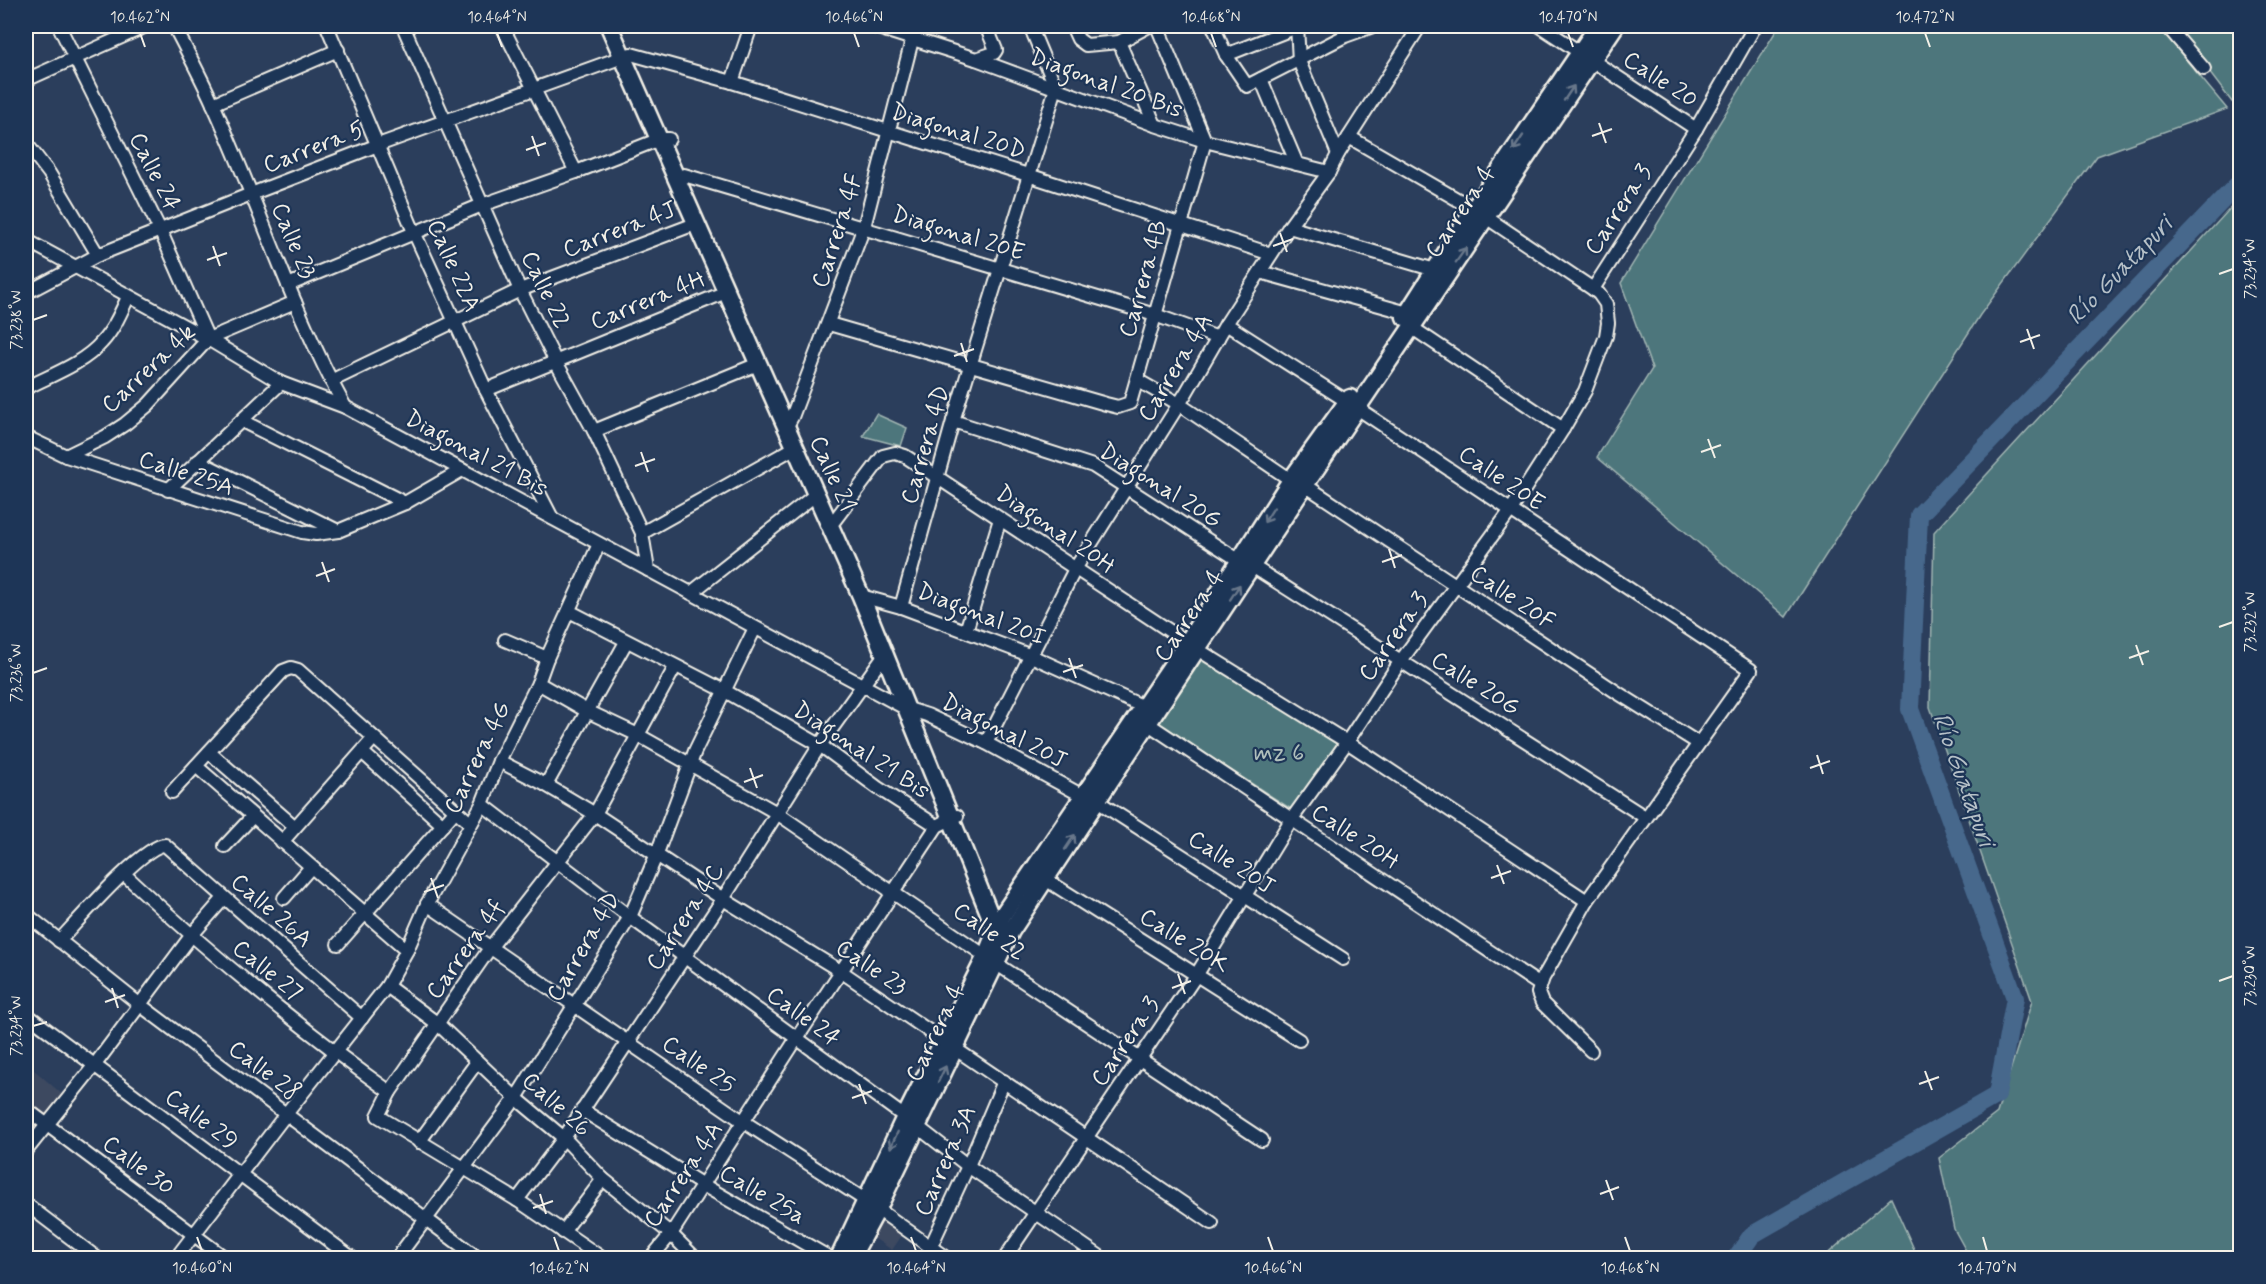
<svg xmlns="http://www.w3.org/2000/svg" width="2266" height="1284" font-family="Mynerve,sans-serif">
	<rect width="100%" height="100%" fill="#2b3e5c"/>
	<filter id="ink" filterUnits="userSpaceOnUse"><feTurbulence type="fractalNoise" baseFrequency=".0167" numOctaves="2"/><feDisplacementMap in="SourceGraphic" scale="12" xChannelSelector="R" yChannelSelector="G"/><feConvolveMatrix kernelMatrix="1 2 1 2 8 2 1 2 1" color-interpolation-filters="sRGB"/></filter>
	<g filter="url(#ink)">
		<g fill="#3c4861">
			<polygon points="26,1063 62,1094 43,1119 26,1105"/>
			<polygon points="876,1214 903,1234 892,1250 866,1233"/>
		</g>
		<g fill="#4d767b" stroke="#a0b4b2" stroke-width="1.5">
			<polygon points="1779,26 2158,26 2227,109 2097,156 1980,315 1786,617 1597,457 1652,369 1621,283"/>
			<polygon points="2174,26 2240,26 2240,93 2232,102"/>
			<polygon points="2240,200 2240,1258 1970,1258 1954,1229 1939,1158 1997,1113 2032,1001 1930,707 1934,532 2236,202"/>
			<polygon points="876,414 907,428 901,446 863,436"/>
			<polygon points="1200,655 1338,743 1291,809 1155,721"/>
			<polygon points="1891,1198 1918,1258 1823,1258"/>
		</g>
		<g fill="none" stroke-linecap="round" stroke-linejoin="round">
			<polyline stroke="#46678c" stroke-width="18" points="1736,1258 1752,1235 1997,1095 2015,998 1910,709 1919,515 2236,186 2240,184"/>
			<g stroke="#f4f1e8" stroke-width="16">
				<g id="street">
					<polyline points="59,26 160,230 208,339"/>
					<path d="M174 26C187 51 201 77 213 104 259 204 292 310 345 407"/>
					<polyline points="327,26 414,232 486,390 552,518"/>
					<polyline points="403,26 520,290 556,362 594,431 642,533 648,570"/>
					<polyline points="502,26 576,172"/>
					<polyline points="872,26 976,59 1155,125 1205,141 1329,172"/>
					<polyline points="1072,26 1078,39 1086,45 1119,42 1149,26"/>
					<polyline points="1213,26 1226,55 1247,86 1345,36 1373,26"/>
					<polyline points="1297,26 1299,61 1338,154"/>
					<polyline points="1540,26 1696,129"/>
					<polyline points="2167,26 2204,69"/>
					<polyline points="1119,42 1155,125"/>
					<polyline points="1226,55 1297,27"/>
					<polyline points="976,59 994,53 996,50 986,26"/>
					<polyline points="1261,79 1297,164"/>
					<polyline points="26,80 146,26"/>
					<polyline points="732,82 751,26"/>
					<polyline points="213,104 338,50"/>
					<polyline points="1349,137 1474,209 1593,289"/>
					<polyline points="26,143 49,173 98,255"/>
					<polyline points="684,175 1155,315 1218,338"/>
					<polyline points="1289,227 1435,270"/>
					<polyline points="26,240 208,339 281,383 345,407 905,708 927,715 986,743 1083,796"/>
					<polyline points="1260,272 1408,313"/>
					<polyline points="288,285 482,205 576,172 660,139 669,139"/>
					<polyline points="26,293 98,255 251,194 378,145 631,54 732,82 1028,175 1271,254"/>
					<polyline points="829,324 1106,404 1118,407 1130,403 1205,141 1157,26"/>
					<polyline points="1226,324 1348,402 1751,670 1587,901 1543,978 1538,993 1542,1003 1591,1051"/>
					<polyline points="1411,327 1563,429"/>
					<polyline points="1137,380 1179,404 1291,480"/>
					<polyline points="331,381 520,290 695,224"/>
					<path d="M26 388C51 375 83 364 102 342 114 329 121 312 128 297"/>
					<polyline points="486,390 726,292"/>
					<polyline points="242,421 405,503"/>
					<polyline points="953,421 1093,466 1240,561"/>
					<polyline points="786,428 792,417 864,227 912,40 906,26"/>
					<polyline points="594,431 758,364"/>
					<polyline points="26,437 66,456 302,532 316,534 338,531 405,503 462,470"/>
					<polyline points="66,456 105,437 125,424 148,405 208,339 295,302"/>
					<polyline points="198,461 338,531"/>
					<polyline points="1305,485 1618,693 1698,743"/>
					<polyline points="168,490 281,383"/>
					<polyline points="834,521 883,456 895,453 905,456 1197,649 1347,742 1587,901"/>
					<polyline points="642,533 794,448"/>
					<polyline points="1252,566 1645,817"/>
					<polyline points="691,593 815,495"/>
					<polyline points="861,596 901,607 1029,655 1144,707"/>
					<polyline points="901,607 953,421 1056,88 1030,26"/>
					<polyline points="569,611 725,691 820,745 878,788 937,826"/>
					<polyline points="966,631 1000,519"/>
					<polyline points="505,640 547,658"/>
					<polyline points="538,683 587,711 638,735 777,813 997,964 1262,1140"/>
					<polyline points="1147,723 1540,985"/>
					<polyline points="986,743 1075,569 1186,393 1226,324 1289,227 1329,172 1338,154 1420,26"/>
					<polyline points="209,752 295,827"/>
					<polyline points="362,752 443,825"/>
					<polyline points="499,761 546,785 595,814 723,899 842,972 1212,1223"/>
					<polyline points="196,766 407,950"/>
					<polyline points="546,785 626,642"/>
					<polyline points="172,792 283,671 291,668 298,670 470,823"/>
					<polyline points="1097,801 1343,959"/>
					<polyline points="482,804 630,917 905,1117 968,1166 1102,1258"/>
					<polyline points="282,842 374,738"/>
					<polyline points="225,846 253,816"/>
					<path d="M124 874C208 952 296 1025 390 1092"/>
					<polyline points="1045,879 1299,1040"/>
					<polyline points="284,898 311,867"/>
					<polyline points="427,904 744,1122 865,1200 946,1258"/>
					<polyline points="26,914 139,1004 478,1258"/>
					<path d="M59 941C77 922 143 845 165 845L362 1018"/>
					<polyline points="338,944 455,811"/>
					<polyline points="387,986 438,1024 516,1098 564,1138 603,1179 671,1234 695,1258"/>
					<polyline points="26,1014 352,1258"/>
					<polyline points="26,1109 225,1258"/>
					<polyline points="582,1110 703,1185 830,1258"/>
					<polyline points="419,1142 477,1062"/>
					<polyline points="26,1151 94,1066 191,936 224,898"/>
					<polyline points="517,1200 564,1138 723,899 820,745 885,654"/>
					<polyline points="26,1204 97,1258"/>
					<polyline points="563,1232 603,1179"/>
					<polyline points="176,1258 286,1114 387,986 407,950 427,904 482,804 499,761 538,683 547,658 599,544"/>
					<polyline points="397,1258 516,1098 630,917 656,856 695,751 755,628"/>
					<polyline points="602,1258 517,1200 378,1116 390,1092 490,948 595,814 675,667"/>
					<polyline points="651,1258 671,1234 797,1038 937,826 957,816"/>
					<polyline points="928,1258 931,1246 968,1166 1004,1081"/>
					<polyline points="1005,1258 1197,974 1291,820 1347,742 1400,662 1511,510 1563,429 1585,391 1606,336 1608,323 1606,304 1599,294 1593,289 1696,129 1755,26"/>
				</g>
			</g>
			<g stroke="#f4f1e8" stroke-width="21">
				<g id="secondary">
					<polyline points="609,26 861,596 998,935"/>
					<polyline points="1405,317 1474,209 1598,26"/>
					<polyline points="839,1258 905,1117 986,956 1002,916 1187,643 1291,480 1350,398"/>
					<polyline points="851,1258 878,1208 1011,931 1305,485 1615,26"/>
				</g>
			</g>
			<use href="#street" stroke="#1d3557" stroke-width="12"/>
			<use href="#secondary" stroke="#1d3557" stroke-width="16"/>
		</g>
		<defs><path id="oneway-shaft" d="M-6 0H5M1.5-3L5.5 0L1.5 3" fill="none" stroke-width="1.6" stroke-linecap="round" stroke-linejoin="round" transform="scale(1.5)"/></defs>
		<g stroke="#68778a">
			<use href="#oneway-shaft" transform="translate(1569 93) rotate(-56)"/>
			<use href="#oneway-shaft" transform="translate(1518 143) rotate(124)"/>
			<use href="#oneway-shaft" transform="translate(1461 255) rotate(-55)"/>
			<use href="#oneway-shaft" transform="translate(1269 515) rotate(123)"/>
			<use href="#oneway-shaft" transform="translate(1235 592) rotate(-57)"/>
			<use href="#oneway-shaft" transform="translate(1070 842) rotate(-56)"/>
			<use href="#oneway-shaft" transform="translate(942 1074) rotate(-64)"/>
			<use href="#oneway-shaft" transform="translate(894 1140) rotate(115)"/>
		</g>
	</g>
	<path fill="none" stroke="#f4f1e8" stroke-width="2" d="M140 33 145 47M497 33 502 47M854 33 859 47M1211 33 1216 47M1568 33 1573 47M1925 33 1930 47M1599 123 1606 143M532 136 539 156M1592 136 1612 129M526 150 546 143M1280 233 1287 252M213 246 220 266M1273 246 1293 239M207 260 227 253M2219 274 2233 269M33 320 47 315M2027 329 2034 349M2020 342 2040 335M961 343 967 362M954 356 974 349M1708 439 1715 458M641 452 648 472M1701 452 1721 445M635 466 655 459M1389 549 1395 568M322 562 329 582M1382 562 1402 555M316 576 335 569M2219 627 2233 622M2136 645 2143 665M1069 658 1076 678M2129 658 2149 651M1063 672 1083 665M33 673 47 668M1817 755 1823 774M750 768 757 788M1810 768 1830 761M744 782 763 775M1497 865 1504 884M431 878 438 898M1491 878 1511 871M424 892 444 885M1178 974 1185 994M2219 981 2233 976M112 988 118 1008M1172 988 1191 981M105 1002 125 995M33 1026 47 1022M1925 1071 1932 1090M859 1084 866 1104M1919 1084 1939 1077M852 1098 872 1091M1606 1180 1613 1200M540 1194 546 1214M1600 1194 1619 1187M533 1208 553 1201M197 1237 202 1251M554 1237 559 1251M911 1237 916 1251M1268 1237 1273 1251M1625 1237 1630 1251M1983 1237 1987 1251"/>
	<g text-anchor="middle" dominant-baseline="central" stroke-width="4.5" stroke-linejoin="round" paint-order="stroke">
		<g font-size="24" fill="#f4f1e8" stroke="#1d3557">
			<text transform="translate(1660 80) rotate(33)">Calle 20</text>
			<text transform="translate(1106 84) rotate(20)">Diagonal 20 Bis</text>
			<text transform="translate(958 132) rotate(17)">Diagonal 20D</text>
			<text transform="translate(314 148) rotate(-21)">Carrera 5</text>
			<text transform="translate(154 172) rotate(63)">Calle 24</text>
			<text transform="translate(1619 210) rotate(-57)">Carrera 3</text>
			<text transform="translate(1461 212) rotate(-56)">Carrera 4</text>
			<text transform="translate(620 230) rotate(-21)">Carrera 4J</text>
			<text transform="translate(838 231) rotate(-72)">Carrera 4F</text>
			<text transform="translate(958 234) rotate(17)">Diagonal 20E</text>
			<text transform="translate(293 241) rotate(67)">Calle 23</text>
			<text transform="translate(453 266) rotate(66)">Calle 22A</text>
			<text transform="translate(1144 279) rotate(-74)">Carrera 4B</text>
			<text transform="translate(545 290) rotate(64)">Calle 22</text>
			<text transform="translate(648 301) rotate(-22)">Carrera 4H</text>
			<text transform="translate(1176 368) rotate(-59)">Carrera 4A</text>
			<text transform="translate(149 369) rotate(-43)">Carrera 4k</text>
			<text transform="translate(926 445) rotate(-74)">Carrera 4D</text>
			<text transform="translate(476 454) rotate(28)">Diagonal 21 Bis</text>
			<text transform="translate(186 474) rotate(18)">Calle 25A</text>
			<text transform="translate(832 474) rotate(66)">Calle 21</text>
			<text transform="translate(1501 479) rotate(34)">Calle 20E</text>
			<text transform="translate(1160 486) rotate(32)">Diagonal 20G</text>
			<text transform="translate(1055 530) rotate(34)">Diagonal 20H</text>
			<text transform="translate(1512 598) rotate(34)">Calle 20F</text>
			<text transform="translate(981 615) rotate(21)">Diagonal 20I</text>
			<text transform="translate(1190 616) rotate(-56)">Carrera 4</text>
			<text transform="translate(1394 637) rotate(-55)">Carrera 3</text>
			<text transform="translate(1475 684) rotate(32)">Calle 20G</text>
			<text transform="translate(1004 732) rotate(27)">Diagonal 20J</text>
			<text transform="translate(861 751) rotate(33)">Diagonal 21 Bis</text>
			<text transform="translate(478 758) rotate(-64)">Carrera 4G</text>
			<text transform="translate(1355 837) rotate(33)">Calle 20H</text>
			<text transform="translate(1231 863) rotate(33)">Calle 20J</text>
			<text transform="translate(271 911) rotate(41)">Calle 26A</text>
			<text transform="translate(686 917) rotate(-57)">Carrera 4C</text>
			<text transform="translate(989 932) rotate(35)">Calle 22</text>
			<text transform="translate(1184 941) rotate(32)">Calle 20K</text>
			<text transform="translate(584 947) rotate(-60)">Carrera 4D</text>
			<text transform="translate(466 950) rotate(-54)">Carrera 4f</text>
			<text transform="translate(871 968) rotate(34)">Calle 23</text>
			<text transform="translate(267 971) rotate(39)">Calle 27</text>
			<text transform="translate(803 1017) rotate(36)">Calle 24</text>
			<text transform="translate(936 1033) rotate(-64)">Carrera 4</text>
			<text transform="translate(1126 1042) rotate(-56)">Carrera 3</text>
			<text transform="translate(698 1065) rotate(35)">Calle 25</text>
			<text transform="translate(264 1071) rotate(37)">Calle 28</text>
			<text transform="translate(556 1105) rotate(42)">Calle 26</text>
			<text transform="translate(201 1120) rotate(37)">Calle 29</text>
			<text transform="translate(946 1161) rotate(-66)">Carrera 3A</text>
			<text transform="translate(138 1166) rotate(37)">Calle 30</text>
			<text transform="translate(684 1175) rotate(-56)">Carrera 4A</text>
			<text transform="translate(762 1195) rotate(30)">Calle 25a</text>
		</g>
		<g font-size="24" fill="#b1c0bc" stroke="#1d3557">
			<text x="1279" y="753">mz 6</text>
		</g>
		<g font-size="26" font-style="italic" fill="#b7c1c8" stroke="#1d3557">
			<text transform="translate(2120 271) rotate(-46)">Río Guatapuri</text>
			<text transform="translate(1963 780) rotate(70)">Río Guatapuri</text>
		</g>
	</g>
	<rect width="2266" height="1284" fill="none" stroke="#1d3557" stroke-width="66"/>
	<rect x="33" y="33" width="2200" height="1218" fill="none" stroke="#f4f1e8" stroke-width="2"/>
	<g font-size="15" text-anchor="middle" fill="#f4f1e8">
		<text x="140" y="22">10.462°N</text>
		<text x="497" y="22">10.464°N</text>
		<text x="854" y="22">10.466°N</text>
		<text x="1211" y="22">10.468°N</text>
		<text x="1568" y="22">10.470°N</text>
		<text x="1925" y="22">10.472°N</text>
		<text transform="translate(2250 269) rotate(-90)" y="5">73.234°W</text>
		<text transform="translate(16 320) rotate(-90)" y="5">73.238°W</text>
		<text transform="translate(2250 622) rotate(-90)" y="5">73.232°W</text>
		<text transform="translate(16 673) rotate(-90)" y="5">73.236°W</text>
		<text transform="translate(2250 976) rotate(-90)" y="5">73.230°W</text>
		<text transform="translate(16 1026) rotate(-90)" y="5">73.234°W</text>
		<text x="202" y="1273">10.460°N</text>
		<text x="559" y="1273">10.462°N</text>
		<text x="916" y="1273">10.464°N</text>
		<text x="1273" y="1273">10.466°N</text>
		<text x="1630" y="1273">10.468°N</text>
		<text x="1987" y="1273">10.470°N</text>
	</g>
</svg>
